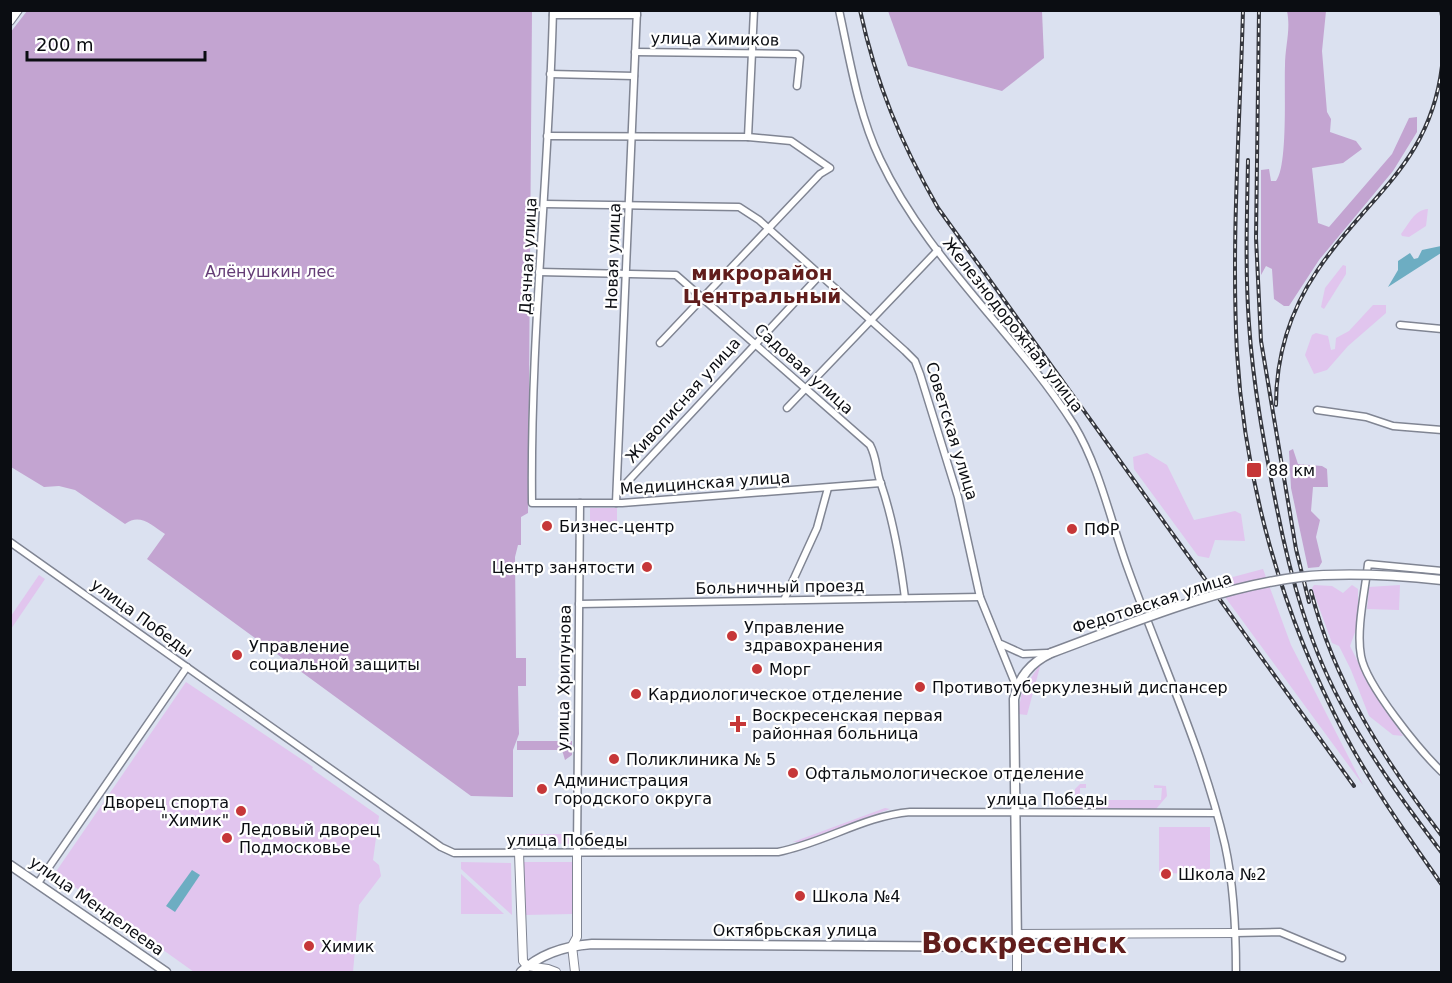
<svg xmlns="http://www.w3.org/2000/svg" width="1452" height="983" font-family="'DejaVu Sans',sans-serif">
	<rect width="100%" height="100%" fill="#dbe1f0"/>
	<g fill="#e1c5ee">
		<path d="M1428 209 1426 226 1409 237 1402 236 1401 234C1409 224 1414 210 1428 209Z"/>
		<polygon points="1343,265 1346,266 1346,274 1324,309 1321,307 1325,288"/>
		<polygon points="1373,305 1386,305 1386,313 1348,346 1327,370 1314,374 1305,355 1312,335 1316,333 1328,336 1331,350 1335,349 1336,338 1349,331"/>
		<polygon points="1147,453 1167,465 1194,520 1235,511 1241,514 1245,541 1215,540 1209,558 1198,556 1134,469 1133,457"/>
		<rect x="590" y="508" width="27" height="14"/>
		<polygon points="1263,569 1291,645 1363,785 1214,582"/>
		<polygon points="39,575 45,579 11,629 11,616"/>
		<polygon points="1314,585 1332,586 1343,593 1352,585 1358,589 1358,624 1350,646 1372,690 1403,736 1393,735 1369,716 1351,670 1339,646 1332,643 1312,588"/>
		<polygon points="1400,585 1399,610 1367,609 1369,587"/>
		<polygon points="1041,663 1027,715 1018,714 1022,691"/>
		<polygon points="186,682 313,767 312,769 379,816 373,860 379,865 381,876 359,905 353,972 194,972 55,873"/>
		<polygon points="1080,784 1086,784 1086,788 1080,788 1080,800 1161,800 1162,788 1154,788 1154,785 1166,786 1167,796 1156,809 1079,809 1075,804 1075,789"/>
		<polygon points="885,808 890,809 800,842 793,842"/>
		<polygon points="1159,827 1210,827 1210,874 1159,873"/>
		<polygon points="526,834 569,834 573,844 524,843"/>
		<polygon points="461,862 511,863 512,915 461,869"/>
		<polygon points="523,862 573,862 572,914 525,915"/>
		<polygon points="461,874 504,914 461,914"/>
	</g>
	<g fill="#c3a4d1">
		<path d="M27 11H532L528 513 521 517V545H518L515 557 516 658H526V686H518L519 734 513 750V797L471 796 147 559 165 534C151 525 140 513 125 524L75 490 59 486 44 487 11 467 10 33Z"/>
		<polygon points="888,11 1042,11 1044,58 1002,91 908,66"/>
		<path d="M1287 11H1326L1322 51 1327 112 1331 119 1330 132 1356 141 1362 149 1343 163 1312 168 1318 223 1329 227 1392 154 1409 118 1417 117V132L1393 171 1319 260 1289 306H1284L1274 299 1272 269 1266 266 1261 275V170L1269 169 1271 181H1276C1288 166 1284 89 1285 66 1285 46 1291 30 1287 11Z"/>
		<polygon points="1293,449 1298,464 1322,466 1327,469 1328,487 1313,487 1311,511 1320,520 1316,537 1322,562 1319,567 1308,568 1291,488 1289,451"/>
		<polygon points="517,741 572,741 572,755 565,760 562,750 517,750"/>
	</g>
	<g fill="#6dadc2">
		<polygon points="1441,246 1441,253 1388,287 1398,270 1398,261 1410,253 1414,259 1418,258 1422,250"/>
		<polygon points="192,870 200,875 175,912 166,906"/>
	</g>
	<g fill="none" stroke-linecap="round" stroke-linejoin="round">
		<g stroke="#808593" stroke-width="9">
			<g id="minor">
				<path d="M553 10C549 175 530 338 532 503H622L881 483"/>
				<path d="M839 10C850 60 858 113 880 159 927 259 1015 332 1074 425 1100 468 1111 523 1128 569 1161 661 1203 750 1225 845 1234 886 1236 931 1236 972"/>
				<polyline points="553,15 637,15"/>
				<polyline points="635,52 797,54 800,57 797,86"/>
				<polyline points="550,74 634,76"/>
				<polyline points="547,136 748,137 791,141 830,168 820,174 660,343"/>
				<polyline points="748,137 754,10"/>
				<polyline points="545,204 739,207 759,220 905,351 915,361 920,374 958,497 980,597 1017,688"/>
				<path d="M539 272 676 275 870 445C877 458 876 471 881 484 894 522 900 559 905 598"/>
				<polyline points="1400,325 1442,329"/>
				<polyline points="787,408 938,250"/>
				<polyline points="1317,410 1366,417 1393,426 1442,430"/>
				<polyline points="617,493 820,275"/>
				<polyline points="616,503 637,10"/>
				<path d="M10 542 441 847 454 853 778 852C824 843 864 816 910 812L1216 813"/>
				<path d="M1442 571 1368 564C1365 591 1356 630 1361 656 1366 685 1420 751 1442 772"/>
				<polyline points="784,600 817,528 828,488"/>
				<polyline points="579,604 980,597"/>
				<polyline points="1001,644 1023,654 1047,653"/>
				<polyline points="577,853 580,503"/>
				<polyline points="38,883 187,667"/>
				<polyline points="1235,933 1280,932 1342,958"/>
			</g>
		</g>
		<g stroke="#808593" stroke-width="10">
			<g id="tertiary">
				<polyline points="10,21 18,10"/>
				<polyline points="519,853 523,961 527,966 548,969 556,972"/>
				<polyline points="1017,934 1235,933"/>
				<polyline points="1017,947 1017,972"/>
				<polyline points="575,972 572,946 577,937 577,853"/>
			</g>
		</g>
		<g stroke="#808593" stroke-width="11">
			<g id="secondary">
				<polyline points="10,865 166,972"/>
				<path d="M521 972C540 954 565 946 592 944L1017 947 1014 699C1019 677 1030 663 1051 653"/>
			</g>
		</g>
		<use href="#minor" stroke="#fff" stroke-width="6"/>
		<use href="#tertiary" stroke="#fff" stroke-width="8"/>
		<use href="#secondary" stroke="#fff" stroke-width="8"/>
		<g stroke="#35373e" stroke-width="4">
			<g id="rail">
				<path d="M860 10C876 84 901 143 938 208L1354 786"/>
				<path d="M1243 10C1240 124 1231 239 1237 353 1245 485 1283 616 1344 733 1372 786 1407 835 1442 885"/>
				<polyline points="1259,10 1256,238 1261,341 1296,549 1309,602"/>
				<polyline points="1441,10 1442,16"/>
				<path d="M1248 160C1247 215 1245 270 1249 324 1253 384 1264 444 1276 504 1290 576 1310 650 1347 714 1375 763 1408 808 1442 853"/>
				<path d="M1276 405C1276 357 1290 311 1317 271 1366 197 1430 165 1442 66"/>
				<path d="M1311 591C1334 683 1385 761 1442 836"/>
			</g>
		</g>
		<use href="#rail" stroke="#fff" stroke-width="1.5" stroke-dasharray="4.5" stroke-linecap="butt"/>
		<g stroke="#808593" stroke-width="11" stroke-linecap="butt">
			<path id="secondary-bridge" d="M1051 653C1132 623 1214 588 1300 577 1347 572 1394 575 1442 580"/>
		</g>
		<use href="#secondary-bridge" stroke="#fff" stroke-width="8"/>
	</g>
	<g fill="#c63738" stroke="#fff" stroke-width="2">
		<rect x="1246" y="462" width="16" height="16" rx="3"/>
		<circle cx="547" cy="526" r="6"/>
		<circle cx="1072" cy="529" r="6"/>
		<circle cx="647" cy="567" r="6"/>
		<circle cx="732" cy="636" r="6"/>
		<circle cx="237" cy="655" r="6"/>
		<circle cx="757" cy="669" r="6"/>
		<circle cx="920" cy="687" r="6"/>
		<circle cx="636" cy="694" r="6"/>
		<path d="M735 715h6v6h6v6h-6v6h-6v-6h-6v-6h6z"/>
		<circle cx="614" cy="759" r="6"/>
		<circle cx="793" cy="773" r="6"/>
		<circle cx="542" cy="789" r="6"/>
		<circle cx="241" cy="811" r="6"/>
		<circle cx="227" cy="838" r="6"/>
		<circle cx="1166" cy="874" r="6"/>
		<circle cx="800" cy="896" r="6"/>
		<circle cx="309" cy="946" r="6"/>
	</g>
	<g text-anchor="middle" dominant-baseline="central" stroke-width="4.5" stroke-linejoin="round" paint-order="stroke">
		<g font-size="16" fill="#0b0d12" stroke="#fff">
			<text transform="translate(715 39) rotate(1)">улица Химиков</text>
			<text transform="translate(528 256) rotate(-87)">Дачная улица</text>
			<text transform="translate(613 256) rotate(-88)">Новая улица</text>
			<text transform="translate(1013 325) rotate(52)">Железнодорожная улица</text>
			<text transform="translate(804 369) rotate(42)">Садовая улица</text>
			<text transform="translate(683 400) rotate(-48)">Живописная улица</text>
			<text transform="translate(952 431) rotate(73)">Советская улица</text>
			<text transform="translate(705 483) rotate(-4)">Медицинская улица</text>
			<text transform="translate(780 587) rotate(-1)">Больничный проезд</text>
			<text transform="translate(1152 603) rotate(-18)">Федотовская улица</text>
			<text transform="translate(142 618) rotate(36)">улица Победы</text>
			<text transform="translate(564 678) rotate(-89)">улица Хрипунова</text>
			<text x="1047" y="799">улица Победы</text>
			<text x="567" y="840">улица Победы</text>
			<text transform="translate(97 906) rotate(35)">улица Менделеева</text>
			<text x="795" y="930">Октябрьская улица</text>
		</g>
		<g font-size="16" fill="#643c76" stroke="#fff">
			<text x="270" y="271">Алёнушкин лес</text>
		</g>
		<g font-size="16" fill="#0b0d12" stroke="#fff" text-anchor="start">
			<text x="1268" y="470">88 км</text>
			<text x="559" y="526">Бизнес-центр</text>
			<text x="1084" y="529">ПФР</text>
			<text x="635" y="567" text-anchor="end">Центр занятости</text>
			<text x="744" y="627">Управление<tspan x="744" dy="18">здравохранения</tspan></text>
			<text x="249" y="646">Управление<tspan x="249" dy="18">социальной защиты</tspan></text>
			<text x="769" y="669">Морг</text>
			<text x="932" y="687">Противотуберкулезный диспансер</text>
			<text x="648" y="694">Кардиологическое отделение</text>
			<text x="752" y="715">Воскресенская первая<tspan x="752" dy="18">районная больница</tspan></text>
			<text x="626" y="759">Поликлиника № 5</text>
			<text x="805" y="773">Офтальмологическое отделение</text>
			<text x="554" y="780">Администрация<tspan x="554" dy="18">городского округа</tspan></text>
			<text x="229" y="802" text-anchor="end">Дворец спорта<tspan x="229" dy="18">"Химик"</tspan></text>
			<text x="239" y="829">Ледовый дворец<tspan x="239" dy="18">Подмосковье</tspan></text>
			<text x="1178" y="874">Школа №2</text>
			<text x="812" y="896">Школа №4</text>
			<text x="321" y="946">Химик</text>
		</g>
		<g font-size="20" font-weight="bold" fill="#611d1c" stroke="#fff">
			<text x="762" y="273">микрорайон<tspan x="762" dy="23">Центральный</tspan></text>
		</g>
		<g font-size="28" font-weight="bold" fill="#611d1c" stroke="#fff">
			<text x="1024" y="943">Воскресенск</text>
		</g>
	</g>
	<rect width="1452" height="983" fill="none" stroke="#0b0d12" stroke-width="24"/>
	<path d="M27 51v9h178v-9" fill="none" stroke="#0b0d12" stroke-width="3"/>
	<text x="36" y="51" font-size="18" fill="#0b0d12" stroke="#ffffff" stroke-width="4.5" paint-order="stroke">200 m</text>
</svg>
